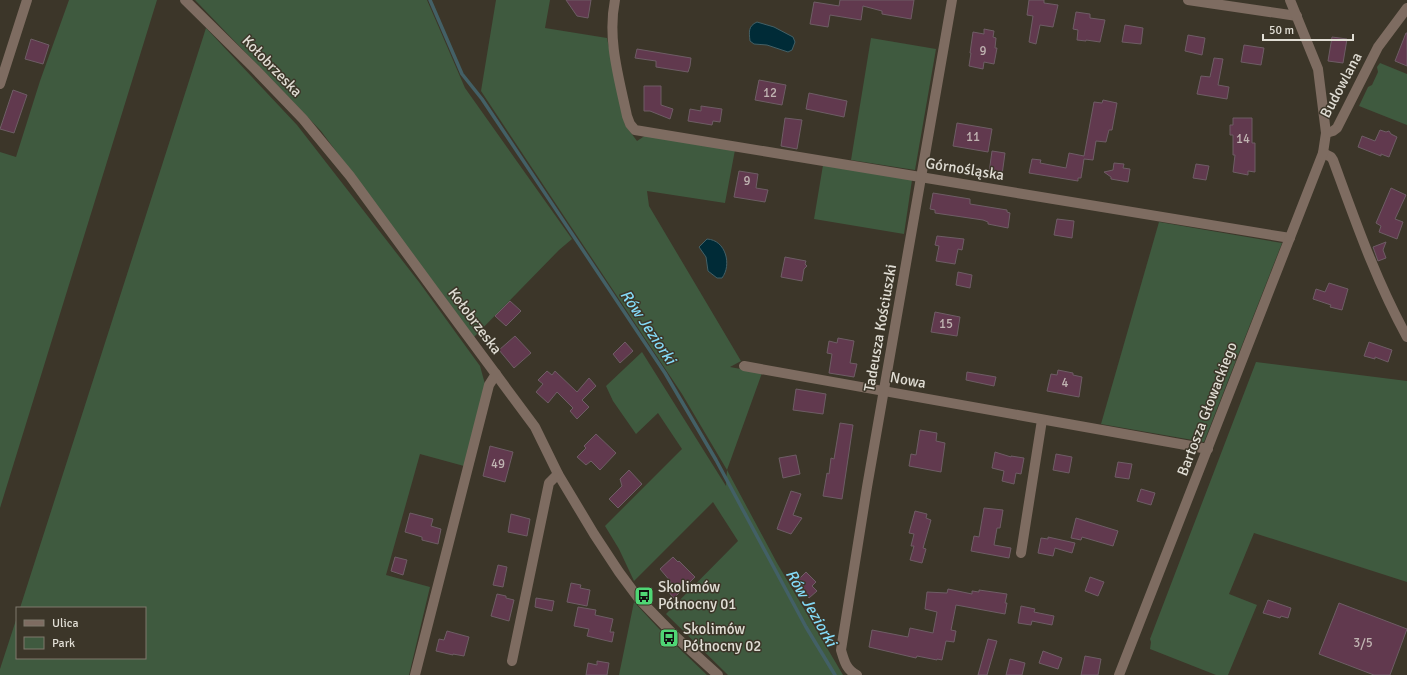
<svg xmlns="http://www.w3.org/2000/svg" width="1407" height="675" font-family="Signika,sans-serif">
	<rect width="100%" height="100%" fill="#3c3629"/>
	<g fill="#3f5a3f">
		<polygon points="69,0 157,0 0,508 0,152 16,157 40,81"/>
		<polygon points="195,0 427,0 465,88 572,239 559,250 474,337 321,131"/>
		<polygon points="496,0 550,0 545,28 607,38 625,125 637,141 646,135 735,150 725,203 647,191 649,206 741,361 730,367 762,373 727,470 777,563 843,675 728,675 666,614 738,541 713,502 634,581 619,549 605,526 682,449 658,413 636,434 613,401 606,386 642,352 726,486 727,470 682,394 481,91"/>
		<polygon points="206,28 297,125 419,282 480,366 485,384 464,466 420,454 386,575 430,587 409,675 0,675 0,669 17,617 17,658 145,658 145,608 20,608"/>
		<polygon points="871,38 936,49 915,170 851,160"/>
		<polygon points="1380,63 1407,74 1407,125 1359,106 1368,87 1372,85 1378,72 1377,67"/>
		<polygon points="823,165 912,180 904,234 814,219"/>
		<polygon points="1159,222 1282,243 1204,442 1101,424"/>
		<polygon points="1256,362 1407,381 1407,582 1254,533 1229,594 1257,605 1228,675 1216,675 1150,649 1151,642 1150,639"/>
		<polygon points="634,602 662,632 707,675 619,675"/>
	</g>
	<g fill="#002b37" stroke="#436066">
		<path d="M757 22 774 27 793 37 795 42 792 50 788 52 767 45 754 44 750 41C749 32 748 26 757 22Z"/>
		<path d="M707 239C726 240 732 265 722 278H717L708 271 706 257 699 247Z"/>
	</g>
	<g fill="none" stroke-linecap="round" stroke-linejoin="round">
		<polyline stroke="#436066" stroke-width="3.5" points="430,0 462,74 482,99 665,373 716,460 806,627 835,675"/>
	</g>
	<g fill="#61394e" stroke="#6e5d65">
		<polygon points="566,0 591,0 588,18 577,16"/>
		<polygon points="840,0 914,0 911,19 882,14 882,11 863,6 861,20 830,15 828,27 810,24 814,2 839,6"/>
		<polygon points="1029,0 1044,0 1044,3 1058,5 1053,27 1040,25 1036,44 1029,42 1033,16 1027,15"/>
		<polygon points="1076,12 1090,14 1090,18 1105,20 1100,42 1086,40 1086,41 1077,40 1078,30 1073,29"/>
		<polygon points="1125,25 1143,28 1141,44 1122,42"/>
		<polygon points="984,29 994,31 993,37 996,38 995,48 997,48 994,64 984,62 983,69 969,66 971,53 970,53 973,32 984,34"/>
		<polygon points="1406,33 1407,33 1407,66 1395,61"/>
		<polygon points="1188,35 1205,38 1202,55 1185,51"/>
		<polygon points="1332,37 1347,39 1343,63 1328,61"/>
		<polygon points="31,39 49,45 43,64 25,59"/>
		<polygon points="1244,45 1264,48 1261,65 1241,62"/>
		<polygon points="637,49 691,58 690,66 688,72 656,67 656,61 635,58"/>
		<polygon points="1214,58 1223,59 1218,85 1229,87 1227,99 1197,94 1201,76 1210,77"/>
		<polygon points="759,80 786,85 782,105 755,100"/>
		<polygon points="644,86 661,86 661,105 673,109 670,119 650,111 644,111"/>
		<polygon points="13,90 27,95 14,133 0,129"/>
		<polygon points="809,93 847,101 844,117 806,109"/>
		<polygon points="1103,100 1117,103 1112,130 1109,130 1106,142 1096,141 1093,160 1084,159 1081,178 1078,178 1078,181 1029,173 1032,159 1041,160 1040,163 1066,168 1069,153 1084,156 1094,102 1102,103"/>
		<polygon points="701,106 722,109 720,122 713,121 712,125 688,121 690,109 701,111"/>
		<polygon points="785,118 802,120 797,149 781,146"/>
		<polygon points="1233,118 1252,118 1252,143 1255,143 1255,172 1248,171 1248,175 1233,172 1235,155 1233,155 1233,135 1230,135 1230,125 1233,125"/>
		<polygon points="957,123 992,129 988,152 953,146"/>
		<polygon points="1380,130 1386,132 1389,131 1391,134 1397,137 1389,157 1381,154 1381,156 1358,147 1362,136 1375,141"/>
		<polygon points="992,151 1005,153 1002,175 989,173"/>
		<polygon points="1114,163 1124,164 1123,168 1130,169 1128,182 1111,179 1111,177 1104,172 1113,170"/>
		<polygon points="1196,164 1209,166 1206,180 1193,178"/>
		<polygon points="739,171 758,174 756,188 768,190 765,202 734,197"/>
		<polygon points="1391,188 1406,195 1395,219 1403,222 1397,239 1379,232 1381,226 1376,223"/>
		<polygon points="933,193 970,199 970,204 1007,210 1007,212 1010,213 1008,228 988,224 988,222 983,220 935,213 935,210 930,209"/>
		<polygon points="1057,219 1074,221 1072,238 1054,235"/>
		<polygon points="937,236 964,239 962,250 958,249 955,264 936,261 939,246 935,245"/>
		<polygon points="1386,242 1383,250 1386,258 1378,261 1373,247"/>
		<polygon points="785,257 806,261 805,264 807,266 804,269 802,281 781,277"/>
		<polygon points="958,272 972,275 970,288 956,285"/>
		<polygon points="1329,283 1348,289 1342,310 1330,307 1331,305 1313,299 1316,289 1325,292"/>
		<polygon points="510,301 521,311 506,326 495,316"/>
		<polygon points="935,312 960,317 957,336 931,332"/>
		<polygon points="515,336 531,353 514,368 499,350"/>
		<polygon points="838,338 854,341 850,363 857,364 854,377 829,373 832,354 827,353 829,341 837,343"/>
		<polygon points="625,342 633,351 620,363 613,354"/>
		<polygon points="1369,342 1392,350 1388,362 1375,357 1375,359 1364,356"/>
		<polygon points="1058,370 1073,373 1073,375 1082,377 1079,397 1047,391 1051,374 1057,375"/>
		<polygon points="547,371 552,375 555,371 577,392 589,378 596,386 582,400 589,407 577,419 570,411 573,408 557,392 548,403 536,392 543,384 538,380"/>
		<polygon points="967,372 996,377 994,386 966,380"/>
		<polygon points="796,389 826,394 823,414 793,410"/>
		<polygon points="840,423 853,425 842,499 823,496 827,473 829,474 831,458 834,459"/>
		<polygon points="920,430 937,433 936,441 945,443 941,472 909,466 911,454 916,455"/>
		<polygon points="596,434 616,453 600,470 591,461 586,465 577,457 586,448 584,446"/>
		<polygon points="490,446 513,452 505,482 483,476"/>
		<polygon points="995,452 1011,457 1011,456 1024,458 1021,474 1016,473 1014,484 1002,481 1004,471 992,468"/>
		<polygon points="1056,454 1072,457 1069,473 1053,470"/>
		<polygon points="796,455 800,474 783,478 779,458"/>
		<polygon points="1118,462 1132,464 1129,479 1115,477"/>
		<polygon points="629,470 642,484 618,508 609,499 622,486 620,479"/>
		<polygon points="1141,489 1155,493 1151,505 1137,501"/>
		<polygon points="791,491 801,494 793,515 802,518 791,534 777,529"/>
		<polygon points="984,508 1003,510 1000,528 997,528 994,545 1011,548 1009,558 971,551 974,536 979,537"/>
		<polygon points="915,511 927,514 926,518 931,520 923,548 926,549 922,563 910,560 914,546 911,546 914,534 909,533"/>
		<polygon points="410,513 433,519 431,526 441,529 438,544 422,540 422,537 405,532"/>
		<polygon points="511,514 530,519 527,536 508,532"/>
		<polygon points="1076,518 1118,531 1113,546 1082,537 1081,540 1071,538"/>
		<polygon points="1048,537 1075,543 1072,553 1055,548 1053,556 1038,553 1041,538 1048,539"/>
		<polygon points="395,557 407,560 403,575 391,571"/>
		<polygon points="673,557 678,562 679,561 695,577 674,598 665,588 671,582 660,569"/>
		<polygon points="498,565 507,567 503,587 493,585"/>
		<polygon points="806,572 816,582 812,586 817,591 809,598 795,583"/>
		<polygon points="1090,577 1104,582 1098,596 1085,591"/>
		<polygon points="571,583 581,585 580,588 590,590 587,606 567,602"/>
		<polygon points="948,589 972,594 972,591 979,592 979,590 1007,594 1005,603 1007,603 1005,614 956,605 951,630 956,631 954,642 946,641 942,660 937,659 937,660 917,656 916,658 869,647 872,630 908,637 910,628 933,633 937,612 925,609 927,592 947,593"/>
		<polygon points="497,594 506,596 506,598 514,600 509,621 491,616"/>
		<polygon points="536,598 554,601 552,611 535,607"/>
		<polygon points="1268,600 1291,608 1288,618 1281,616 1280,618 1263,613"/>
		<polygon points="1339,603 1407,629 1390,675 1374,675 1319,654"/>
		<polygon points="1021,606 1035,609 1034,612 1054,616 1052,625 1032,621 1031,625 1018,623"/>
		<polygon points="578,607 596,610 595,615 613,619 610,632 614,632 612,642 587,636 589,629 574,626"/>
		<polygon points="447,631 469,637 464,656 453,654 453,655 436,651 439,639 444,640"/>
		<polygon points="988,639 997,641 987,675 978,675"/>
		<polygon points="1043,651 1062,658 1058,669 1039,663"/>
		<polygon points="1085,656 1101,659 1098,675 1081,675"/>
		<polygon points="1010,659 1025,663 1022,675 1006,675"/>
		<polygon points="597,661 609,663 607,675 586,675 588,663 597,665"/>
	</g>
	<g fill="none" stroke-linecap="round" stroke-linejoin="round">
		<g stroke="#7e6c61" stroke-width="10">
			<polyline points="185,0 255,69 303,119 350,176 438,296 535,427 558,474 594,534 619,572 639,599 676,637 718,675"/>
			<path d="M615 0C607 39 619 78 627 116L630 124 635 130 1290 238"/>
			<polyline points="1188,0 1297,16"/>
			<polyline points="0,84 27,0"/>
			<polyline points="1326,133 1333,131 1337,128 1378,47 1407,8"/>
			<path d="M1323 153 1331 157 1333 160C1355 220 1376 281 1407 337"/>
			<polyline points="744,366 1208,449"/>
			<polyline points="1021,553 1042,420"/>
			<polyline points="512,661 549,483 558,474"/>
			<polyline points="415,675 489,385 496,374"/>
			<path d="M857 675C846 670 844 660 841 650L867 487 952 0"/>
			<polyline points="1119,675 1323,153 1326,133 1318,69 1290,0"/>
		</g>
	</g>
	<defs>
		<g id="bus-square" transform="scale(1)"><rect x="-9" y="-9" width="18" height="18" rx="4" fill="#4fd675" stroke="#3c3629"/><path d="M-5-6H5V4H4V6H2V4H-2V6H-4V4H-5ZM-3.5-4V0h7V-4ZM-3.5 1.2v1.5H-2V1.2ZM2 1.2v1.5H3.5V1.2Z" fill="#111"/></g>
	</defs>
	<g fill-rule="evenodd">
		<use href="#bus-square" x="644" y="596"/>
		<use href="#bus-square" x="669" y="638"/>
	</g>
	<g text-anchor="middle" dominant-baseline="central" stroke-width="3" stroke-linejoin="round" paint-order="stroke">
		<g font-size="13" fill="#c0b4b2">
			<text x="983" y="51">9</text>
			<text x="770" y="93">12</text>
			<text x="973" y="137">11</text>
			<text x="1243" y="139">14</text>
			<text x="747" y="181">9</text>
			<text x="946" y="324">15</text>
			<text x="1065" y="383">4</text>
			<text x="498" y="464">49</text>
			<text x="1363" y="643">3/5</text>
		</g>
		<g font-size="15" fill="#e0ddd4" stroke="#3c3629">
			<text transform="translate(272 66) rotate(46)">Kołobrzeska</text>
			<text transform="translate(1341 85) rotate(-62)">Budowlana</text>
			<text transform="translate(965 169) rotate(9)">Górnośląska</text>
			<text transform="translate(475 321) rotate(53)">Kołobrzeska</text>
			<text transform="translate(880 328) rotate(-80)">Tadeusza Kościuszki</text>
			<text transform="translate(908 380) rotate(10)">Nowa</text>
			<text transform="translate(1207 409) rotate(-69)">Bartosza Głowackiego</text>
		</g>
		<g font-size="15" fill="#e0ddd4" stroke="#3c3629" text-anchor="start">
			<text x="658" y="587">Skolimów<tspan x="658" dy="17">Północny 01</tspan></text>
			<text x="683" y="629">Skolimów<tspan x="683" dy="17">Północny 02</tspan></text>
		</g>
		<g font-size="16" font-style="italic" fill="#84daf7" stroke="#3c3629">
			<text transform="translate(648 327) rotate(56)">Rów Jeziorki</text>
			<text transform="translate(811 608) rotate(60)">Rów Jeziorki</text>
		</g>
	</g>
	<rect x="16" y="607" width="130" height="52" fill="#3c3629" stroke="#7e796d"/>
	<rect x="24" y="620" width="20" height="6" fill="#7e6c61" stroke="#7e796d"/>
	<text x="52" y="627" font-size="12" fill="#e0ddd4">Ulica</text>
	<rect x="24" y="637" width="20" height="12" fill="#3f5a3f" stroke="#7e796d"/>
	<text x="52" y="647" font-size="12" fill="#e0ddd4">Park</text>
	<path d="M1263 34v6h90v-6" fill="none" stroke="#e0ddd4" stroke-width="2"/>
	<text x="1269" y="34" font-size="12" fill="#e0ddd4" stroke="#3c3629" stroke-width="3" paint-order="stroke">50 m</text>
</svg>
